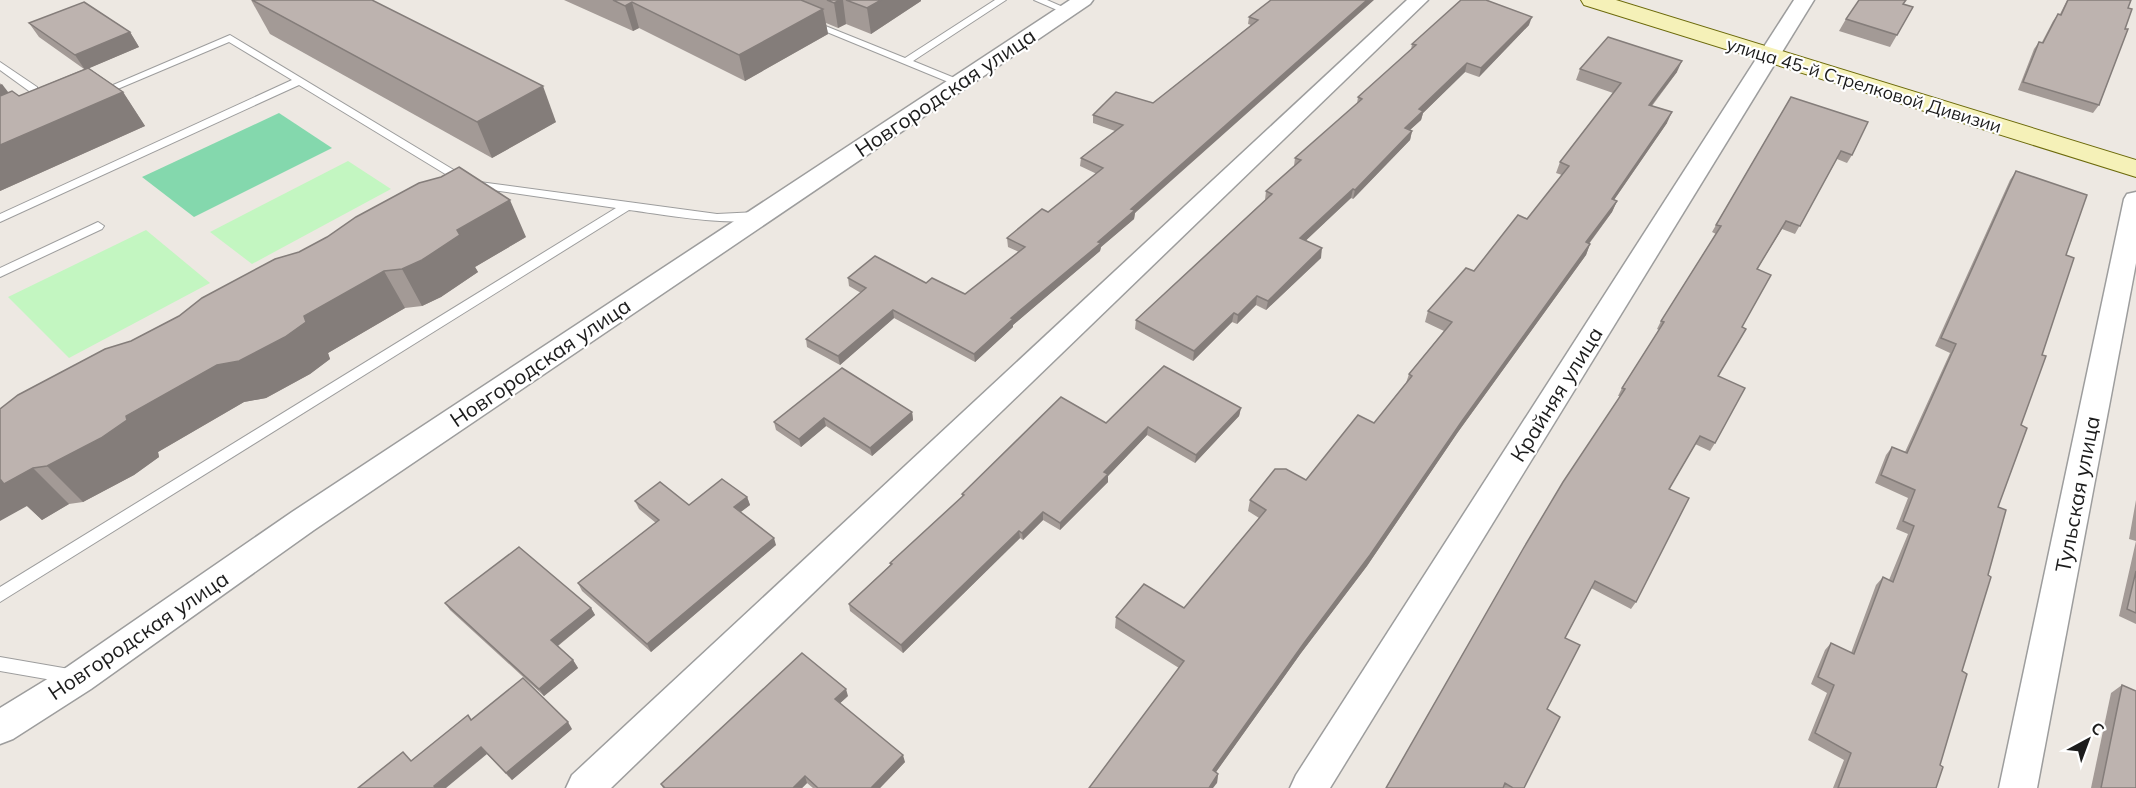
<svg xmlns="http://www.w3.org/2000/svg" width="2136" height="788" font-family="Mulish,sans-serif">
	<rect width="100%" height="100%" fill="#ede8e2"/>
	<g fill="#c3f6c1">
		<polygon points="348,161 391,189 252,264 210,232"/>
		<polygon points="146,230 210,283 69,358 8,297"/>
	</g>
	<polygon fill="#84d8ad" points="279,113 332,148 194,217 142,177"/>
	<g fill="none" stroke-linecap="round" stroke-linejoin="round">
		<g stroke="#9d9d9d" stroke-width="2">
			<g id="lane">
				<polygon points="995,0 1006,0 913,61 962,81 962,85 958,86 805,23 813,21 905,58"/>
				<polygon points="1034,0 1047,0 1072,11 1064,13"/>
				<path d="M230 35 472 181 717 214 757 212 763 216C747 230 653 213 629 210L0 602V587L616 208 465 186 299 85 0 222V214L292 80 229 42 101 96H93L92 94Z"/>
				<polygon points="0,62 37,87 37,91 29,91 0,70"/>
				<polygon points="98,222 104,226 102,229 0,277 0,268"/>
				<polygon points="0,657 75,670 81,672 83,677 81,682 75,684 0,671"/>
			</g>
		</g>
		<g stroke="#9d9d9d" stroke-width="3">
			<g id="street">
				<polygon points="1070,0 1093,0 1090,4 314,530 91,689 13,739 0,744 0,708 67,667 292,512"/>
				<polygon points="1407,0 1428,0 611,788 566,788 572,775"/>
				<polygon points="1794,0 1814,0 1330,788 1290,788 1296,775"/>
				<polygon points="2136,192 2136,263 2037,788 1999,788 2124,199 2127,194"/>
			</g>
		</g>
		<g stroke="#6c6a0b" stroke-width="2">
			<polygon id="secondary" points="1581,0 1616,0 2136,160 2136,177 1584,5"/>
		</g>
		<use href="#lane" fill="#fff" fill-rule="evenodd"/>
		<use href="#street" fill="#fff" fill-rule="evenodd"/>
		<use href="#secondary" fill="#f5f1b8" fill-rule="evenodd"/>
	</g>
	<g fill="#a39a96">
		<polygon points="251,0 556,122 492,158 270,34"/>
		<polygon points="564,0 921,0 921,1 871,34 846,24 838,28 826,23 828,34 745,81 639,28 633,31"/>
		<polygon points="1271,0 1135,213 1134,219 1101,247 1100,251 1013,325 1013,327 975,362 894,318 840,365 807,347 806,339 861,293 849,286 848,278 926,283 965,294 1019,252 1008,247 1007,238 1048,212 1097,174 1080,166 1081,158 1115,131 1093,123 1093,115 1153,103 1251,25 1248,24 1249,17"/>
		<polygon points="2067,0 2131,0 2128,8 2125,29 2099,105 2093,113 2018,90 2034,49 2039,42 2042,42 2053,21 2058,14 2060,14"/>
		<polygon points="1904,5 1913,7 1890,47 1839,31 1846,19"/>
		<polygon points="29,23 130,32 139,47 89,68 123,92 145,126 0,191 0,83 8,93 19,96 84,69 39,37"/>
		<polygon points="1529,25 1479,77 1465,72 1423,113 1421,120 1410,130 1412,131 1410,140 1353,199 1351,198 1305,241 1321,258 1266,310 1256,305 1237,324 1232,322 1193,361 1135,329 1136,320 1265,200 1266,191 1294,166 1295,158 1357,104 1358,97 1411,50 1412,44"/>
		<polygon points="1580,69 1677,72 1652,106 1667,123 1614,200 1617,201 1612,212 1589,244 1590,244 1586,255 1458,432 1367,566 1301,653 1216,772 1218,774 1217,783 1179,668 1115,628 1116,617 1184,608 1259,518 1248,511 1250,500 1306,480 1374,423 1406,383 1409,374 1444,331 1425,322 1428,311 1474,271 1527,219 1562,175 1556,173 1560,162 1613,93 1576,80"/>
		<polygon points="1791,97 1852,155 1847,163 1837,159 1795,234 1782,229 1757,269 1742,327 1718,376 1715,443 1710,451 1695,444 1669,489 1636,602 1631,609 1591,588 1565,638 1547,709 1524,788 1386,788 1620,396 1618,396 1622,388 1659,330 1657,329 1661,321 1716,234 1712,232 1716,225"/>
		<polygon points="2016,171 2066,255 2042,355 2021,425 1998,507 1988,575 1962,671 1940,765 1936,788 1833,788 1844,760 1808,740 1827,693 1811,684 1825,650 1831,643 1851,653 1876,585 1883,577 1889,580 1908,534 1896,529 1908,498 1875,483 1886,455 1892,447 1905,452 1950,353 1935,346 2010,180"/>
		<polygon points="526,237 475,267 478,272 441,297 422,306 405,308 328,353 330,359 310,374 266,398 244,402 158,452 159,457 134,475 83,502 69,504 42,520 27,506 0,409 179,316"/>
		<polygon points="1241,408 1239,416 1195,463 1147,435 1108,476 1108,482 1060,530 1043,520 1023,540 1020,538 903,653 850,611 849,604 890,565 890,563 962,497 962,494 1106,423"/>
		<polygon points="912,412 913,420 872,456 826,426 801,447 776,430 774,422"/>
		<polygon points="747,497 750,505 740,512 776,545 651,652 582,591 578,583 656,523 639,509 635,501 689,505"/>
		<polygon points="2136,500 2136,624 2119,616 2136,541 2129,539"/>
		<polygon points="445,603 591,608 595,615 558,646 573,660 578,668 544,696 450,610"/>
		<polygon points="2122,685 2136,788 2091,788 2111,693"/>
		<polygon points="848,696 840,703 905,762 880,788 813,788 807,783 802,788 663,788 661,784"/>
		<polygon points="572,729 512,780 487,754 411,761"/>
	</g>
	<g fill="#847d7a">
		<polygon points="840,0 843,0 846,24 838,28 834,3"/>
		<polygon points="881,0 921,0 921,1 871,34 867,8"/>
		<polygon points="1367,0 1374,0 1135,213 1134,219 1101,247 1100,251 1013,325 1013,327 975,362 974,354 1011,318 1098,242 1131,209"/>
		<polygon points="632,2 639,28 633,31 625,6"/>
		<polygon points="823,9 828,34 745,81 739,55"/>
		<polygon points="1532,17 1529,25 1479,77 1481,68"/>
		<polygon points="130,32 139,47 85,70 75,55"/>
		<polygon points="1682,61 1677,72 1644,115 1649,105"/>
		<polygon points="1467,63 1465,72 1423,113 1421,120 1402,137 1405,128 1419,109"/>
		<polygon points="2,84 27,117 0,129 0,85"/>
		<polygon points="543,86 556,122 492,158 477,122"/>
		<polygon points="123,92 145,126 0,191 0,145"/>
		<polygon points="1672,112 1667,123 1607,210 1612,199"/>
		<polygon points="1412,131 1410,140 1353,199 1355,190"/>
		<polygon points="1353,189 1351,198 1299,247 1300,238"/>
		<polygon points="510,200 526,237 475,267 478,272 441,297 422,306 402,269 457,230"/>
		<polygon points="1617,201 1612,212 1581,254 1586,242"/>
		<polygon points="1590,244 1586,255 1458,432 1367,566 1301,653 1211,779 1213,770 1462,421"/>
		<polygon points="1322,248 1321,258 1266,310 1268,301"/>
		<polygon points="384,271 405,308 328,353 330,359 310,374 266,398 244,402 158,452 159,457 134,475 83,502 47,466 126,416"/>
		<polygon points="1257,296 1256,305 1237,324 1238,315"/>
		<polygon points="893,310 894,318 840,365 838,356"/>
		<polygon points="1234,313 1232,322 1193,361 1194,351"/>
		<polygon points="1241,408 1239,416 1195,463 1196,455"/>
		<polygon points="912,412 913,420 872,456 870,448"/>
		<polygon points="824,418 826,426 801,447 799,439"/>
		<polygon points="1148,427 1147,435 1108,476 1108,482 1060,530 1060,523 1104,472"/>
		<polygon points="33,468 69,504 42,520 27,506 0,521 0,477"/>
		<polygon points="747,497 750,505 737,515 734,507"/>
		<polygon points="1043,512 1043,520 1023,540 1022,533"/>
		<polygon points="1019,531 1020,538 903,653 901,645"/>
		<polygon points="774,538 776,545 651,652 647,644"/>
		<polygon points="591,608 595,615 556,647 551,640"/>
		<polygon points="573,660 578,668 544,696 539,689"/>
		<polygon points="846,689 848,696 837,706 835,699"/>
		<polygon points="568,722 572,729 512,780 506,773"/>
		<polygon points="481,747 487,754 446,788 436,788 434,786"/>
		<polygon points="903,755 905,762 880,788 871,788"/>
		<polygon points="1218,774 1217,783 1213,788 1209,788"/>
		<polygon points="805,776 807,783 802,788 793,788"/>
	</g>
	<g fill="#bdb3af" stroke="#847d7a" stroke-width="1.5">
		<polygon points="252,0 372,0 543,86 477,122"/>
		<polygon points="613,0 801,0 823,9 739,55 632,2 625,6"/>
		<polygon points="827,0 840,0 834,3"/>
		<polygon points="846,0 881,0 867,8"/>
		<polygon points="1271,0 1367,0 1131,209 1135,210 1098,242 1101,243 1011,318 1013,319 974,354 893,310 838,356 806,339 866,288 848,278 875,256 926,283 932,278 965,294 1025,247 1007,238 1042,209 1048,212 1103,168 1081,158 1123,125 1093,115 1116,92 1153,103 1258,20 1249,17"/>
		<polygon points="1461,0 1486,0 1532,17 1481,68 1467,63 1419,109 1423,111 1405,128 1412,131 1355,190 1353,189 1300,238 1322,248 1268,301 1257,296 1238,315 1234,313 1194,351 1136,320 1272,194 1266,191 1301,160 1295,158 1362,99 1358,97 1416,45 1412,44"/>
		<polygon points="1859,0 1906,0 1903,4 1913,7 1897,35 1846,19"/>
		<polygon points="2068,0 2131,0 2128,8 2132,9 2125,29 2128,29 2099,105 2023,82 2039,42 2043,43 2058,14 2061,15"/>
		<polygon points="84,2 130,32 75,55 29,23"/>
		<polygon points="1608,37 1682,61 1649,105 1672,112 1612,199 1617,201 1586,242 1590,244 1462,421 1370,555 1304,643 1213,770 1218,774 1209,788 1089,788 1184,661 1116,617 1144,584 1184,608 1266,510 1250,500 1275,469 1286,469 1306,480 1358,415 1374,423 1412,376 1409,374 1452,322 1428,311 1466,268 1474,271 1518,215 1527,219 1569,166 1560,162 1621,83 1580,69"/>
		<polygon points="88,68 123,92 0,145 0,96 12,91 19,96"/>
		<polygon points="1791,97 1868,122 1852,155 1841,151 1800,226 1786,221 1757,269 1771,275 1742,327 1746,329 1718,376 1745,388 1715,443 1700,436 1669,489 1689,498 1636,602 1595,581 1565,638 1580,645 1547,709 1560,717 1524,788 1513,788 1505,783 1503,788 1386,788 1523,549 1563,482 1625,389 1622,388 1664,322 1661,321 1721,226 1716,225"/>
		<polygon points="459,167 510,200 457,230 460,235 422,260 402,269 384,271 304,316 306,322 285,337 239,361 217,365 126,416 127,420 101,438 47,466 33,468 4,484 0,479 0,409 18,395 105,349 131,341 179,316 202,298 275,259 299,252 327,237 356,217 419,183 441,177"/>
		<polygon points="2016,171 2087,195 2066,255 2074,258 2042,355 2046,356 2021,425 2027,428 1998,507 2006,510 1988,575 1991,577 1962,671 1967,674 1940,765 1943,767 1936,788 1838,788 1851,753 1815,733 1834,685 1818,677 1831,643 1854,654 1883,577 1893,582 1914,526 1903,521 1915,490 1881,475 1892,447 1907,453 1956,344 1941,338"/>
		<polygon points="1164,366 1241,408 1196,455 1148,427 1104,472 1108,474 1060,523 1043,512 1022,533 1019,531 901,645 849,604 892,564 890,563 964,495 962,494 1061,397 1106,423"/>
		<polygon points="842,368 912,412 870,448 824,418 799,439 774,422"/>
		<polygon points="722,479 747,497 734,507 774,538 647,644 578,583 659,520 635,501 660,482 689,505"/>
		<polygon points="519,547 591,608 551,640 573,660 539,689 445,603"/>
		<polygon points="2136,571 2136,613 2127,609"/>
		<polygon points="802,653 846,689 835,699 903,755 871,788 818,788 805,776 793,788 665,788 661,784"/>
		<polygon points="523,678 568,722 506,773 481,747 434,786 436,788 358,788 403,752 411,761 468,715 471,720"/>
		<polygon points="2122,685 2136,691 2136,788 2101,788"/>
	</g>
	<g text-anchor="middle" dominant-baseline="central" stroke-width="4.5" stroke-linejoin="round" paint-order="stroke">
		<g font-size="18" fill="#1c1c1c" stroke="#fff">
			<text transform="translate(1864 85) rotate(17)">улица 45-й Стрелковой Дивизии</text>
		</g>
		<g font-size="21" fill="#1c1c1c" stroke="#fff">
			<text transform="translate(945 92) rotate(-34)">Новгородская улица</text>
			<text transform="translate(540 362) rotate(-34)">Новгородская улица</text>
			<text transform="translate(1556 394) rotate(-58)">Крайняя улица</text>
			<text transform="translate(2077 494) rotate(-79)">Тульская улица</text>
			<text transform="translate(138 635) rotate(-34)">Новгородская улица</text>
		</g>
	</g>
	<g transform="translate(2088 740) rotate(41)" stroke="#ffffff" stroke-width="4.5" paint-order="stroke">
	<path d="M0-4.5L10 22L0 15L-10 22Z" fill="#1c1c1c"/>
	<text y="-9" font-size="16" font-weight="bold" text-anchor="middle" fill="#1c1c1c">С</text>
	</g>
</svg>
